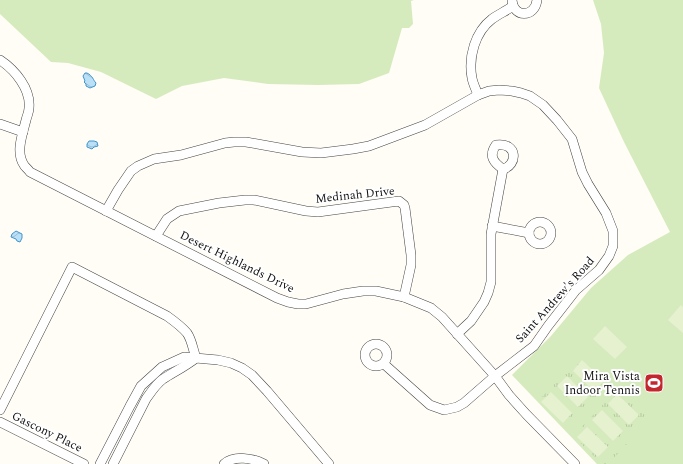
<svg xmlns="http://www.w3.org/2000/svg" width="683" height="464" font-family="Spectral,serif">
	<defs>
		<pattern id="park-tufts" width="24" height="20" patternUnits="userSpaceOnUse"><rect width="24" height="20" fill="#d5ebbd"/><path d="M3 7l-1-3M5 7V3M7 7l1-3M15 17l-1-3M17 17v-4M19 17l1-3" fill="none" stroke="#b6c8a1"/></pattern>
		<pattern id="water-waves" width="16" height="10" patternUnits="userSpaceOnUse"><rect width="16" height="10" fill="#b9e0f7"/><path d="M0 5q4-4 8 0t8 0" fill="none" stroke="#9ebfd3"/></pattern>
	</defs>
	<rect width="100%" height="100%" fill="#fffdf5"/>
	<g fill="#d5ebbd">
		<polygon points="0,0 414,0 411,1 413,24 409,28 402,28 389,73 359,84 318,85 268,84 224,78 182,86 156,99 101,72 68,63 51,62 0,14"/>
		<polygon points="593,0 683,0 683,464 597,464 512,375 551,336 591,288 628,255 670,232 624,142 599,88 604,53 601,24"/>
	</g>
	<g fill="url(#park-tufts)">
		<polygon points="583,354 612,383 567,428 539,400"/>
		<polygon points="618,389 650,420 608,464 602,464 573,436"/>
	</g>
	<g fill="#e6f2cf">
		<polygon points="681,305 683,307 683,333 668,320"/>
		<polygon points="605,326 627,347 615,359 593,339"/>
		<polygon points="582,360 604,381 594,391 573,371"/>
		<polygon points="567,376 588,397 578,407 557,386"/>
		<polygon points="551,392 572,413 563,423 541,402"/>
		<polygon points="617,394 639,415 629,425 608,404"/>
		<polygon points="602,410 623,431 613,441 592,420"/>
		<polygon points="587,427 608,447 598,457 577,437"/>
	</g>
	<g fill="url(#water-waves)" stroke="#3f96cf">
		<path d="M85 73H87C93 76 93 80 96 83L95 86 90 88 86 86V84L84 82 85 81 83 76Z"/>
		<polygon points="89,141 94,141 97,142 98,146 94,147 92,149 87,147 87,144"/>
		<polygon points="16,231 22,234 22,238 20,242 17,241 16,239 11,237 12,234"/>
	</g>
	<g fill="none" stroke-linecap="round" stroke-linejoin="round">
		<g stroke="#444" stroke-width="10">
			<g id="street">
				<path d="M512 0C513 18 535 18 537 0"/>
				<path d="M0 60C15 70 31 89 29 108 29 112 27 116 26 120 23 133 15 152 24 165 25 167 28 169 30 172L277 298 288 302 298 304H306L343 294 363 291H376L404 297 431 308 442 317 495 376 509 395 526 414 575 464"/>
				<path d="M478 95C476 89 473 84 472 78 468 57 475 32 492 19 499 14 506 11 513 6"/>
				<polyline points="0,124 23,132"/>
				<path d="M496 145C519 142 517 166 503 169 494 163 488 156 496 145Z"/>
				<polyline points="106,211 118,190 131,171 138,166 154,159 181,155 225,143 234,142 246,142 302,152 321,153 353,149 369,146 425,125 478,95 489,91 499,90 512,91 521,93 530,96 543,105 557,120 572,139 582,172 588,184 606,213 613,231 613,246 609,256 599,270 576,290 548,326 534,346 495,376 464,403 457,407 444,410 430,405 384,364"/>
				<circle cx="540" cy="233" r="11"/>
				<polyline points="492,226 529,233"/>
				<polyline points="156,236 167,219 179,211 219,203 245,200 254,200 306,211 318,212 399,201 404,205 405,208 411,255 411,265 404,297"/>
				<polyline points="457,334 471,321 484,302 488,293 491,282 491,234 503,169"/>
				<circle cx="376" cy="355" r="11"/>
				<path d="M0 410 72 267 167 316C174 321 181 326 187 333 192 340 193 350 196 358"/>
				<polyline points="0,422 84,464"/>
				<polyline points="100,464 130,406 141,386 162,367 184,357 218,360 231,363 242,368 252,375 267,391 329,464"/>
				<path d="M113 464 146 399C151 392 156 384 163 379 174 372 186 366 196 358"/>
				<path d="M224 464C234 455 253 458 264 464"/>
			</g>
		</g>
		<use href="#street" stroke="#fff" stroke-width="9"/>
	</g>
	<defs>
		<g id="stadium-square" transform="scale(1)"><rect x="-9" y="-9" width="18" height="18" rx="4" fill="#c4262e" stroke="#fff"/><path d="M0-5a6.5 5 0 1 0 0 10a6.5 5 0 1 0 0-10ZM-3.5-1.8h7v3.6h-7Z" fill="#fff"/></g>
	</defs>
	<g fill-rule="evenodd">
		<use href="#stadium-square" x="654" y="383"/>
	</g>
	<g text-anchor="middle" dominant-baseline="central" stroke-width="4" stroke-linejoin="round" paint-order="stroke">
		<g font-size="12" fill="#111" stroke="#fff">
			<text transform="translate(355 195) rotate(-6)">Medinah Drive</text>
			<text transform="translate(237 262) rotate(26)">Desert Highlands Drive</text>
			<text transform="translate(555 300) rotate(-48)">Saint Andrew's Road</text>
			<text transform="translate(47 432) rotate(26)">Gascony Place</text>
		</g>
		<g font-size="12" fill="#111" stroke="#fff" text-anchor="end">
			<text x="640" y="376">Mira Vista<tspan x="640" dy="14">Indoor Tennis</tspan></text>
		</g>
	</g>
</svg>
